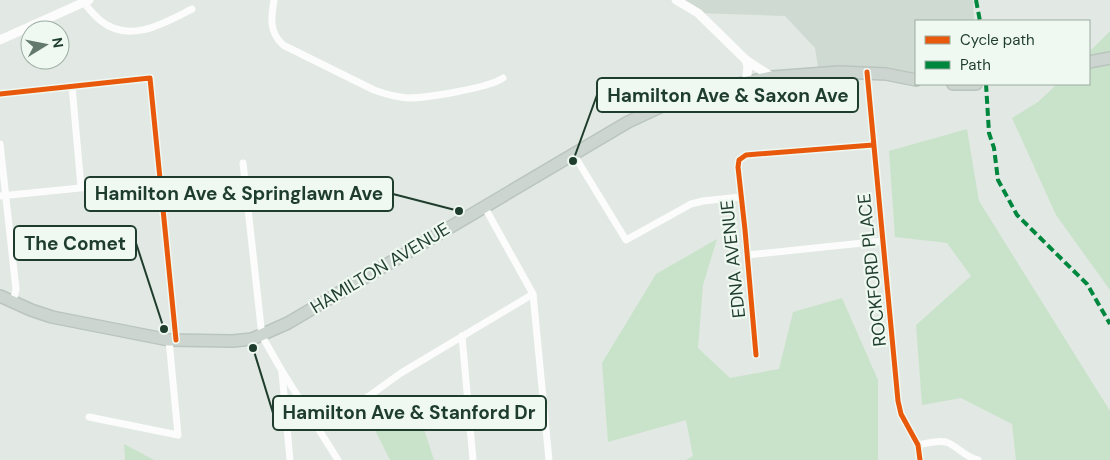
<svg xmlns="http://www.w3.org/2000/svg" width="1110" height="460" font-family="'DM Sans',sans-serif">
	<rect width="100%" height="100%" fill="#e2e8e3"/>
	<polygon fill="#cfdad2" points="676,0 973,0 974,21 916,21 916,80 819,73 815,48 785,16 698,13"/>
	<g fill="#c9e3ca">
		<polygon points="1110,31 1110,290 1056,215 1012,118 1038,102 1057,84 1089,84 1089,52"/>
		<polygon points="967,129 979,201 1110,411 1110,460 1016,460 1012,424 961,398 922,405 916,325 971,276 947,243 895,237 889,151"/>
		<polygon points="717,239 703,285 698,348 730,378 779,369 793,312 842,298 878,380 878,460 686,460 693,456 686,420 608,442 602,363 656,274"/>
		<polygon points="420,417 434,460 390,460 375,430"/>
		<polygon points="124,444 154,460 125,460"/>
	</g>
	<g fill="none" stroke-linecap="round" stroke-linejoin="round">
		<g stroke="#bbc5bf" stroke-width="14">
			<g id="primary">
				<polyline points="1089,62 1110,58"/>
				<polyline points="953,84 976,84"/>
				<polyline points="0,296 31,310 52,317 169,340 233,341 252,339 288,323 628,122 673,101 724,87 772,77 839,72 886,74 916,80"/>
			</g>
		</g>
		<g stroke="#fbfcfb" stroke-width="7">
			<path d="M83 0C87 8 94 15 101 21 130 44 164 23 192 9"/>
			<path d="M274 0C271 18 269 32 283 45L374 90C385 94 396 97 408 98 426 98 489 88 503 78"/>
			<polyline points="867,72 898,401 901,414 918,445 920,460"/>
			<polyline points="72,86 81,187"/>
			<polyline points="0,94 150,78 176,340"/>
			<polyline points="0,144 16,289 13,302"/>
			<polyline points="574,155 626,240 691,204 703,201 740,197"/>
			<polyline points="243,163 262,336 282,371 338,460"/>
			<polyline points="0,196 160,180"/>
			<polyline points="484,206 533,294 549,460"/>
			<polyline points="747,255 882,241"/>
			<polyline points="462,336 473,460"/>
			<polyline points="756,355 745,230 738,167 739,160 746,155 873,145"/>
			<polyline points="282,373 290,460"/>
			<polyline points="89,417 178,435 169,340"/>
			<polyline points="318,428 369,396 401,373 533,294"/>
			<path d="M918 445C927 443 938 440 946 442 958 446 964 457 978 460"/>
		</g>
		<g stroke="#fbfcfb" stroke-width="9">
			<polyline points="676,0 698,13 746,60 772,77"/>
			<polyline points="0,40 89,0"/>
			<polyline points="746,60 748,66 746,83"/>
		</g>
		<use href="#primary" stroke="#ccd5d0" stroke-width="11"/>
		<g stroke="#00873e" stroke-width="4" stroke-dasharray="8 4" stroke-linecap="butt">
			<polyline points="976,0 980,21"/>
			<polyline points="986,84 989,133 994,148 998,180 1017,215 1087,284 1110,324"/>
		</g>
		<g stroke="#eff8f1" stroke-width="8">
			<g id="cycleway">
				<polyline points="867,72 898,401 901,414 918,445 920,460"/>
				<polyline points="0,94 150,78 176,340"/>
				<polyline points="756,355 745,230 738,167 739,160 746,155 873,145"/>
			</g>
		</g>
		<use href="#cycleway" stroke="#e8590c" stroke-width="5"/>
	</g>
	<g text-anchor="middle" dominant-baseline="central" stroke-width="4.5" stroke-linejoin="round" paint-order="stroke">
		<g font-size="18" fill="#1e3d2c" stroke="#eff8f1">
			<text transform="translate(733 259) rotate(-96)">EDNA AVENUE</text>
			<text transform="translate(380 268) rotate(-31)">HAMILTON AVENUE</text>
			<text transform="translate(872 270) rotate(-96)">ROCKFORD PLACE</text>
		</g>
	</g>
	<path fill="none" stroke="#1e3d2c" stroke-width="2" d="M573 161L597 95M459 211L393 194M164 329L136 243M253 348L273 413"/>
	<g fill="#1e3d2c" stroke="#eff8f1" stroke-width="2">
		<circle cx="573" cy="161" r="5"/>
		<circle cx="459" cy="211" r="5"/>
		<circle cx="164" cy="329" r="5"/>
		<circle cx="253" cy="348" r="5"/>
	</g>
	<g fill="#eff8f1" stroke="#1e3d2c" stroke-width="2">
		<rect x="597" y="78" width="261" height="34" rx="5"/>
		<rect x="85" y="177" width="308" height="34" rx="5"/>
		<rect x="14" y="226" width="122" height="34" rx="5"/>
		<rect x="273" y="396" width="273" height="34" rx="5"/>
	</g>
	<g font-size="19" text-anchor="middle" font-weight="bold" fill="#1e3d2c">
		<text x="728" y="102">Hamilton Ave &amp; Saxon Ave</text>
		<text x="239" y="200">Hamilton Ave &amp; Springlawn Ave</text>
		<text x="75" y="250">The Comet</text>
		<text x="409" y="419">Hamilton Ave &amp; Stanford Dr</text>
	</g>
	<rect x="915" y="20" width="175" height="65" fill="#eff8f1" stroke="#9bada2"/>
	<rect x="925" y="36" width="25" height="8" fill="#e8590c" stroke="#9bada2"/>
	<text x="960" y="45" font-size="15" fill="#1e3d2c">Cycle path</text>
	<rect x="925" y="61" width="25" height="8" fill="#00873e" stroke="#9bada2"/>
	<text x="960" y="70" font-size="15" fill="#1e3d2c">Path</text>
	<g transform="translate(45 45) rotate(80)"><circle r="24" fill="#eff8f1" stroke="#9bada2"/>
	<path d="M0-4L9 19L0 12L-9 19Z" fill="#63796c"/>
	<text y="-8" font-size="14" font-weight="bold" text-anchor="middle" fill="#1e3d2c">N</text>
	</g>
</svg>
